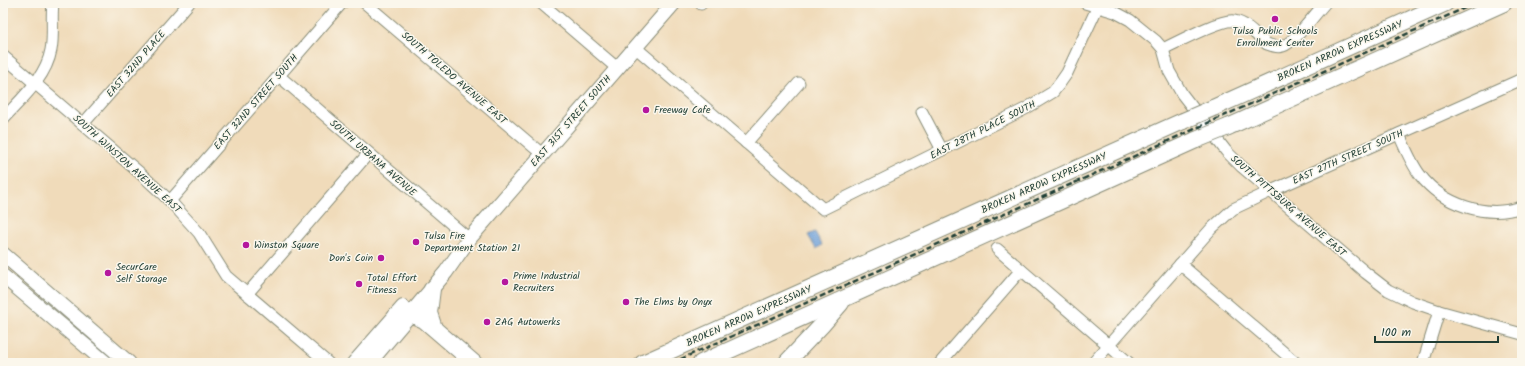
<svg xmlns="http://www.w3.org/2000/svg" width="1525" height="366" font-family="Kalam,sans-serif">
	<rect width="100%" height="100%" fill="#fbf7ec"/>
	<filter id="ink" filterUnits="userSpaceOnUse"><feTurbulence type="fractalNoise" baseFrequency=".025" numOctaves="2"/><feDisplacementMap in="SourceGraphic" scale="8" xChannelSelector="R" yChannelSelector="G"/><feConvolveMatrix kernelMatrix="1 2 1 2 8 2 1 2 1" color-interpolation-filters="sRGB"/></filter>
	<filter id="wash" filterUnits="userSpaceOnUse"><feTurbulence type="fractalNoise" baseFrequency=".012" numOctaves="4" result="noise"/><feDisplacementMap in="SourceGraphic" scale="16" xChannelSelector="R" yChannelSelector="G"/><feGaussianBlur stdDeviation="0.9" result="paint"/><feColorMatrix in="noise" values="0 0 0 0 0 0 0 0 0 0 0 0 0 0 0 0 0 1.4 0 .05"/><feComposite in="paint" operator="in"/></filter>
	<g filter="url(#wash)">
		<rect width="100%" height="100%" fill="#f0dbba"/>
		<polygon fill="#6d9fd8" stroke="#466e86" points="815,232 822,245 816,249 808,235"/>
	</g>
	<g filter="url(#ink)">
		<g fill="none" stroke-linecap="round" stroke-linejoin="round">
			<g stroke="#888c77" stroke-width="13">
				<g id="minor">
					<polyline points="365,3 542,154"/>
					<polyline points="541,3 617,68"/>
					<polyline points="1085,3 1115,12 1130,20 1156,41 1163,49 1169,71 1182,94 1226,151 1241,166 1366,273 1388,290 1413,302 1439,311 1522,334"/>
					<polyline points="701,4 702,3"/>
					<polyline points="635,47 823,209 1025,109 1053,92 1060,83 1067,73 1098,6"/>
					<path d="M1163 49C1176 43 1222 18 1234 21 1247 23 1258 37 1267 44 1272 46 1278 48 1283 46 1294 43 1316 13 1325 3"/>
					<polyline points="3,56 141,174 170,201 199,233 226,276 328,363"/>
					<polyline points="279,76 469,239"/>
					<polyline points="922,112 942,150"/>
					<path d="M3 119C21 99 46 78 51 50 54 35 51 18 53 3"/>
					<polyline points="83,124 189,3"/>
					<path d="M1399 134C1405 148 1411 163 1420 175 1443 205 1486 219 1522 207"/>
					<polyline points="746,143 799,83"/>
					<polyline points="170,201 342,3"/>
					<polyline points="997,249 1129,363"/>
					<polyline points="1180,264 1296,363"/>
					<polyline points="247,294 368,154"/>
					<polyline points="940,363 1021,270"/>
					<polyline points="1093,363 1211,229 1233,209 1271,191 1522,79"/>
					<polyline points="1423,363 1439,311"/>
				</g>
			</g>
			<g stroke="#888c77" stroke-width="16">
				<g id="major">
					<polyline points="3,254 129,363"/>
					<polyline points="3,276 106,363"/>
					<polyline points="354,363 403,307"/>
					<polyline points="369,363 446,272 469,239 674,3"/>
				</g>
			</g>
			<g stroke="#888c77" stroke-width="18">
				<g id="highway">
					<polyline points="1213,108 1446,3"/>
					<polyline points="1228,127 1504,3"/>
					<polyline points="432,289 429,313 434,328"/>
					<polyline points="396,316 410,314 424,320 474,363"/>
					<polyline points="787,362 822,325 841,303"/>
					<polyline points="643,363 1183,121"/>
					<polyline points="701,363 1196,140"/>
				</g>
			</g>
			<use href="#minor" stroke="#fff" stroke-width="11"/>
			<use href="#major" stroke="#fff" stroke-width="14"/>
			<use href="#highway" stroke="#fff" stroke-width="16"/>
			<polyline stroke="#1f3d34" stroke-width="2.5" stroke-dasharray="6 3" stroke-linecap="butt" points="672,363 1476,3"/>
			<g stroke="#888c77" stroke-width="18" stroke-linecap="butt">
				<g id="highway-bridge">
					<polyline points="1183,121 1213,108"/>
					<polyline points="1196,140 1228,127"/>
				</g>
			</g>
			<use href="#highway-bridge" stroke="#fff" stroke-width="16"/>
		</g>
	</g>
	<g fill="#b5179e" stroke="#fbf7ec" stroke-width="1.5">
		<circle cx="1275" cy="19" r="4"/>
		<circle cx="646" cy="110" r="4"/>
		<circle cx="416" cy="242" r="4"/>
		<circle cx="246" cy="245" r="4"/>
		<circle cx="381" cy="258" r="4"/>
		<circle cx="108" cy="273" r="4"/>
		<circle cx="505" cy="282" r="4"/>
		<circle cx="359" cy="284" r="4"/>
		<circle cx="626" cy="302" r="4"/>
		<circle cx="487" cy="322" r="4"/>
	</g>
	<g text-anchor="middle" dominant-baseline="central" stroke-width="3" stroke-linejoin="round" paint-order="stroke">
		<g font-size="10" fill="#1f3d34" stroke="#fbf7ec" text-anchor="start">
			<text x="1275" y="31" text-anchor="middle">Tulsa Public Schools<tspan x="1275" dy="12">Enrollment Center</tspan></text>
			<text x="654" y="110">Freeway Cafe</text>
			<text x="424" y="236">Tulsa Fire<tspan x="424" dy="12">Department Station 21</tspan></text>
			<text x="254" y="245">Winston Square</text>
			<text x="373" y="258" text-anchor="end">Don's Coin</text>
			<text x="116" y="267">SecurCare<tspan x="116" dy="12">Self Storage</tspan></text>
			<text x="513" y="276">Prime Industrial<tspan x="513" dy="12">Recruiters</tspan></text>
			<text x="367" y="278">Total Effort<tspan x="367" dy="12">Fitness</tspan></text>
			<text x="634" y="302">The Elms by Onyx</text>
			<text x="495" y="322">ZAG Autowerks</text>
		</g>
		<g font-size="10" fill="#1f3d34" stroke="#fbf7ec">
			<text transform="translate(1340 51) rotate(-24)">BROKEN ARROW EXPRESSWAY</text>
			<text transform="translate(136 64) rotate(-49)">EAST 32ND PLACE</text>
			<text transform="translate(454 78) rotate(41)">SOUTH TOLEDO AVENUE EAST</text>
			<text transform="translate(256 102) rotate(-49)">EAST 32ND STREET SOUTH</text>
			<text transform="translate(571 121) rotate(-49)">EAST 31ST STREET SOUTH</text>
			<text transform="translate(983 130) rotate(-27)">EAST 28TH PLACE SOUTH</text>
			<text transform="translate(1348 157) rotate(-24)">EAST 27TH STREET SOUTH</text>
			<text transform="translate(373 158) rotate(41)">SOUTH URBANA AVENUE</text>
			<text transform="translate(127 164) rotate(42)">SOUTH WINSTON AVENUE EAST</text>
			<text transform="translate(1044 183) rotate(-24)">BROKEN ARROW EXPRESSWAY</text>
			<text transform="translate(1288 206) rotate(41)">SOUTH PITTSBURG AVENUE EAST</text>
			<text transform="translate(749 316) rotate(-24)">BROKEN ARROW EXPRESSWAY</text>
		</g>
	</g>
	<rect width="1525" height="366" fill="none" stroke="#fbf7ec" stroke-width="16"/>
	<path d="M1375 336v6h123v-6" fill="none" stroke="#1f3d34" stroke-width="2"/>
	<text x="1381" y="336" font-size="12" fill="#1f3d34" stroke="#fbf7ec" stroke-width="3" paint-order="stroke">100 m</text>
</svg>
